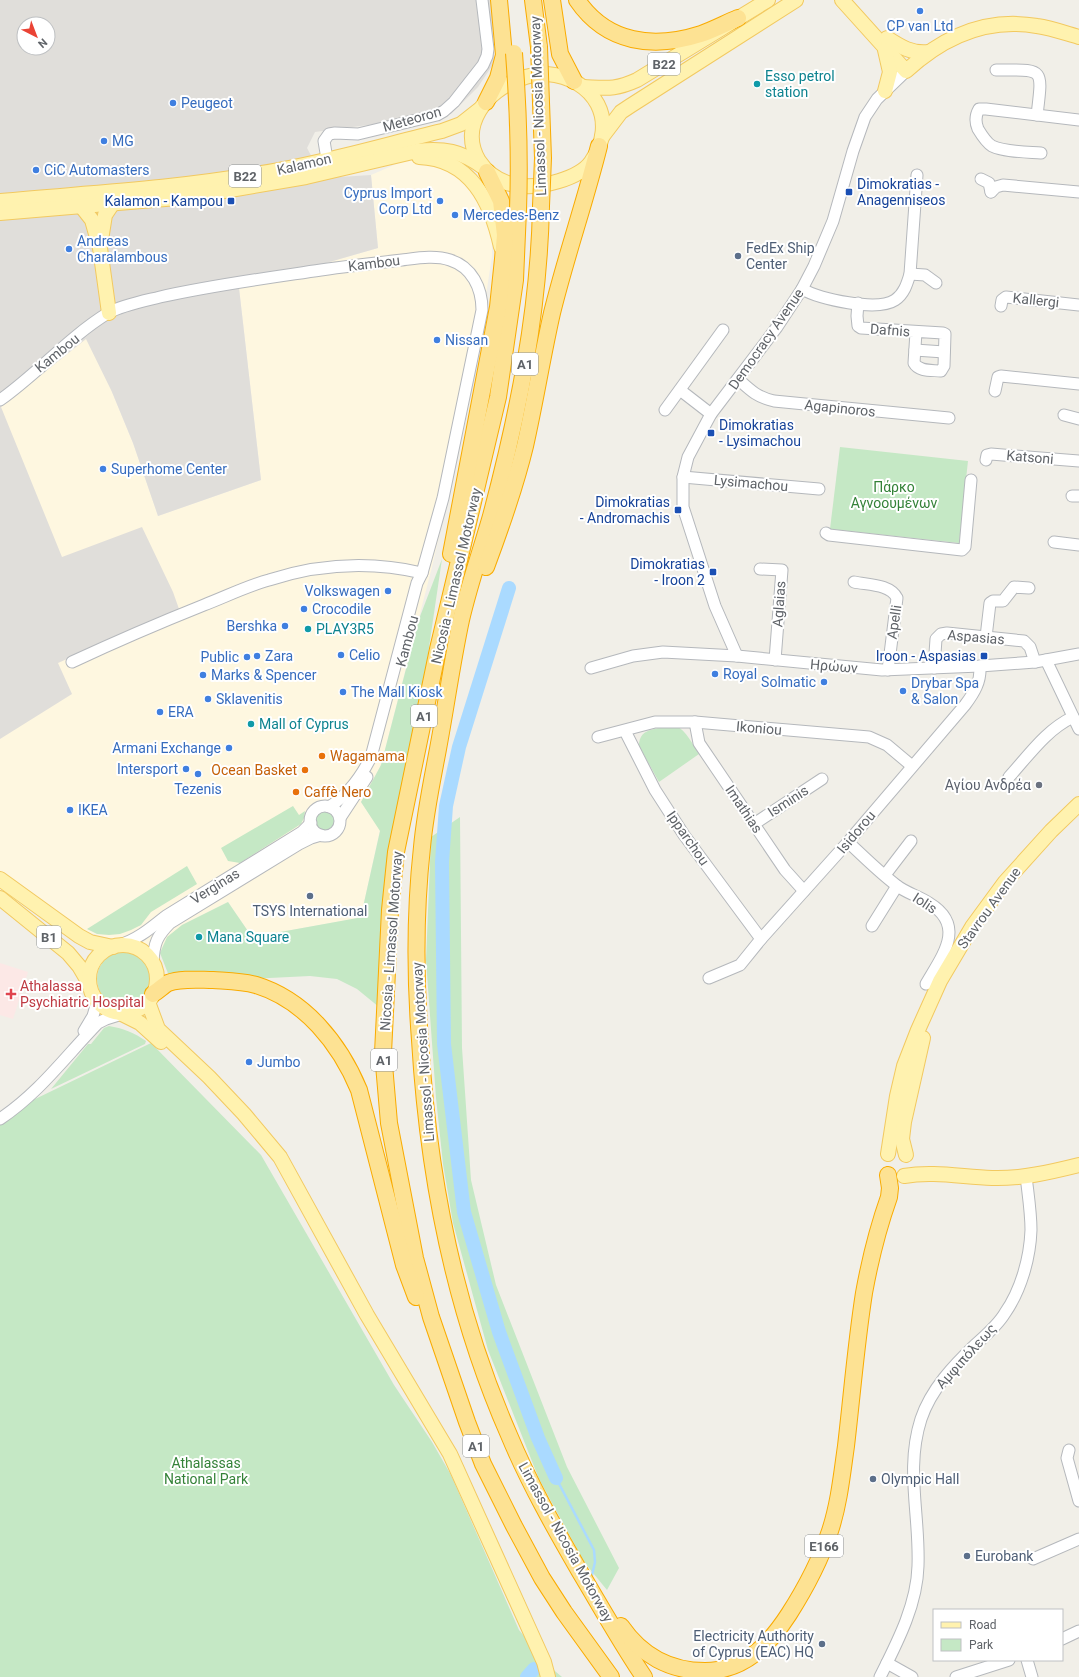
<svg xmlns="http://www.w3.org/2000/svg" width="1079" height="1677" font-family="Roboto,sans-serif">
	<rect width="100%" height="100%" fill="#f1efe8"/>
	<polygon fill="#fef7e0" points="410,158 459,169 492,209 492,256 469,406 432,567 381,765 361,802 380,830 363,907 364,917 252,937 228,902 182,925 163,945 160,953 141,942 116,940 79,930 0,871 0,224 78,215 112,392 133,443 158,516 261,480 239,288 378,248 371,175"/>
	<path fill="#e0deda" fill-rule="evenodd" d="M0 0H493L494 63 478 87 451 114 315 132 307 148 323 178 371 175 378 248 239 288 261 480 158 516 133 443 112 392 86 339 1 407 62 557 142 527 173 592 179 609 58 663 72 694 0 739ZM24 24H48V48H24Z"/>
	<polygon fill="#fce8e6" points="0,963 28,972 13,1019 0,1015"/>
	<g fill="#c5e8c5">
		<polygon points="840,447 968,461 959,543 830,529"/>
		<polygon points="442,559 423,688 390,852 381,916 379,1007 357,989 337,979 310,976 246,979 169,976 160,953 167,937 182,925 228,902 252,937 363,917 363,907 380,831 361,802 381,765 419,619"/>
		<path d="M676 726C686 730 693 745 699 754L659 782 639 746C639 726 660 729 676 726Z"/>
		<polygon points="293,806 299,815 305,811 304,818 301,824 240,863 228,861 221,848"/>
		<circle cx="325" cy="821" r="10"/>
		<polygon points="460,817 462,1048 471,1180 496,1285 567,1467 619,1568 607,1590 584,1562 539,1479 488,1350 453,1223 443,1164 436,1098 426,960 431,837"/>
		<polygon points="187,866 197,884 151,912 141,925 131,930 120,934 109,935 97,934 87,929"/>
		<circle cx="125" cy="979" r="28"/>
		<path d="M109 1026C122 1028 135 1033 146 1041L145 1044 51 1089 88 1044H91L104 1028Z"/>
		<polygon points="151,1043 261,1155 394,1385 432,1442 451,1475 519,1630 549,1666 562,1677 0,1677 0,1116"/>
	</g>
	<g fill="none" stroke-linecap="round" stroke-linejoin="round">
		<polyline stroke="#aadaff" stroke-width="2.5" points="556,1478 594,1550 595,1562 592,1575"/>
		<g stroke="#aadaff" stroke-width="14">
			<polyline points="509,588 459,747 446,806 442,862 444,1044 464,1212 499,1332 538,1438 556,1478"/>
			<polyline points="527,1677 534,1669"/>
		</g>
		<g stroke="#b5b8bc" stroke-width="13">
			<g id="minor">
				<path d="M996 70C1044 70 1043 66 1037 115"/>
				<path d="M1041 153C1028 152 1004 152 992 146 987 143 981 134 978 129 975 122 975 116 979 109H986L1079 120"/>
				<polyline points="327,159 324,141 329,134 335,133 358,134 437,115 444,111 454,102 483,65 487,56 488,49 482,0"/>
				<polyline points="981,179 989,183 991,192"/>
				<polyline points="991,192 996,187 1003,185 1079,192"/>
				<polyline points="910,274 925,275 936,283"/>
				<path d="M802 289C820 299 877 312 895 300 904 294 907 284 910 274L917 175"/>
				<path d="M858 303 857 316 858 326 861 328 943 333 945 334 944 366 941 371C932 370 919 372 914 363L916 332"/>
				<polyline points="1001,306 1002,300 1006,297 1079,305"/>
				<polyline points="915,350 944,352"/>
				<path d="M738 379C751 391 757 397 774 401L949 418"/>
				<polyline points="680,390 711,414"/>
				<polyline points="995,391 998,377 1001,376 1079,384"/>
				<path d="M0 400C37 374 69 337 108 313 123 305 144 301 160 297 213 285 267 278 321 270 348 266 375 263 402 260 418 258 435 255 450 260 472 267 482 288 482 310L443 498 422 573 417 583 371 757C361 777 348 795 329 807"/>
				<polyline points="665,410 723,330"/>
				<polyline points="1064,415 1079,419"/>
				<polyline points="986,460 987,455 991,454 1079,461"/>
				<polyline points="683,477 819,489"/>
				<polyline points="1072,496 1079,496"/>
				<polyline points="826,533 829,535 962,550 965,547 971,480"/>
				<polyline points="1054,542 1079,545"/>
				<polyline points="760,569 782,570 775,660"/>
				<path d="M854 582C868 585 890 584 897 598L888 670"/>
				<polyline points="986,637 990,603 993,601 1003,601 1014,587 1029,588"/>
				<polyline points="737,656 715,606 683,507 683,477 688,457 711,414 777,327 802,289 814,266 833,221 853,151 865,117 877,99 906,71"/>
				<polyline points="1046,660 1079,729"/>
				<path d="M72 662C115 642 159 623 204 605 225 597 247 586 269 580 319 564 371 561 422 573"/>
				<polyline points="591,668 633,656 663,652 737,656 882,670 980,666 1035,662 1079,654"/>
				<polyline points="934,668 936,639 941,634 947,633 1024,641 1030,647 1035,662"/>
				<polyline points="695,722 699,743 785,870 804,891"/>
				<polyline points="625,731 655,790 684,835 761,939"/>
				<polyline points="598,737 655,722 695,722 869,737 887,745 912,766"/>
				<path d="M1009 777C1029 755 1046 730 1073 717"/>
				<circle cx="325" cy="821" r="15"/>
				<polyline points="340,818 367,777"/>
				<polyline points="754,824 822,779"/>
				<path d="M848 842C864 857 879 872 896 885 906 893 919 896 929 903 967 926 942 956 926 984"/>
				<polyline points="885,875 911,841"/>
				<polyline points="872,926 897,886"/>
				<path d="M119 945C137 940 151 928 166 916L302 832 311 823"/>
				<path d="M153 962C154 943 157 936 170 923L299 844 311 838 321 835"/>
				<path d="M709 978 740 965 761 939 848 842 965 705C974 693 981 682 980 666"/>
				<polyline points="84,1031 93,1016 97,1002"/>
				<path d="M0 1119C40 1092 65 1057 98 1023L106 1019 122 1014"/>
				<polyline points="1069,1450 1067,1458 1079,1501"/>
				<polyline points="1033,1559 1079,1539"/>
				<polyline points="1062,1639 1079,1631"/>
				<polyline points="1027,1660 1032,1677"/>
				<polyline points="887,1663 912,1677"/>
				<path d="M880 1677C897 1643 917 1605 918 1566 920 1515 905 1469 921 1419 931 1389 954 1365 976 1344 986 1335 998 1325 1005 1313 1021 1290 1030 1258 1031 1230 1031 1212 1028 1194 1026 1176"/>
				<polyline points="956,1677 1009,1660"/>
			</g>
		</g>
		<g stroke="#f2c960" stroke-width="16">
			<g id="major">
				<path d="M842 0 906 71C943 37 986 17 1037 26 1051 28 1065 33 1079 37"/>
				<path d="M887 38C901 47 912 54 929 52"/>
				<polyline points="885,50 890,72 885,91"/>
				<path d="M547 74C595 78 619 121 591 162 579 179 540 188 521 186 503 184 489 176 479 161 458 126 487 90 520 79 529 75 537 74 547 74Z"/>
				<path d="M584 87C607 88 615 90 637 80L768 0"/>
				<polyline points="602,137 621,112 630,106 796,0"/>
				<path d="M419 157C471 159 491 202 501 247"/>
				<path d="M0 201C85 193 171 189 256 174 319 164 380 146 442 131L461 124 480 109"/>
				<polyline points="81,206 92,220 100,248 109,313"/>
				<path d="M0 213 189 197 306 177 417 151C444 148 461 151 483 167"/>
				<polyline points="101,240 105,215 113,203"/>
				<polyline points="0,879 79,936 90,942 113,947"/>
				<polyline points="0,898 68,953 79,966 89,983"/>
				<circle cx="123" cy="979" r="34"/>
				<polyline points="148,1002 158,1029 209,1077 244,1114 280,1157 367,1315 450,1454 544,1662 548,1677"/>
				<polyline points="122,1014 140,1023 161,1042"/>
				<polyline points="888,1154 897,1096 904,1066 918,1030 940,981 972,927 1005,882 1051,831 1079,804"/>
				<polyline points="906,1155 902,1139 904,1122 923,1038"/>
				<path d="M904 1176C933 1171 962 1177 992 1178 1021 1179 1051 1172 1079 1165"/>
			</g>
		</g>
		<g stroke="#f9ab00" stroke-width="18">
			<g id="highway">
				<polyline points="533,0 539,47"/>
				<polyline points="552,0 560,54 574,81"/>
				<path d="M577 0C607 44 654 49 701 34 713 30 726 23 738 18"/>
				<polyline points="486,102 498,78 504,55 499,0"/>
				<path d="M541 206C539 311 518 415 491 516 481 551 469 585 461 620 452 662 446 706 438 749 432 781 425 814 422 847 415 911 415 976 420 1040 428 1176 454 1310 509 1435 529 1483 554 1527 580 1572 601 1607 621 1643 644 1677"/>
				<polyline points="518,210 515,280 498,397 438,649 396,852 390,910 383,1053 389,1123 415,1258 431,1317 467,1422 483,1464 514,1526 542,1578 564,1612 611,1677"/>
				<polyline points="451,554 498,307 503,259 505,235 501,201 487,172"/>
				<path d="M486 567C501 527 515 487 525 446 535 402 542 357 552 313 566 256 585 202 599 146"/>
				<path d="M153 994C158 991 163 986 168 983 181 978 200 980 213 980 228 981 242 981 256 985 305 1000 340 1044 359 1090L404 1265 416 1297"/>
				<path d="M621 1626C641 1655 670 1671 705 1671 744 1671 769 1645 789 1614 805 1589 820 1561 830 1531 839 1504 842 1474 846 1446 852 1395 856 1344 864 1293 870 1260 878 1228 889 1197L890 1188 888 1175"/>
			</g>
		</g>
		<use href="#minor" stroke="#fff" stroke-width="11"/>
		<use href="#major" stroke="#fff2af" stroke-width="14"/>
		<use href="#highway" stroke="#fde293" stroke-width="16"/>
		<g stroke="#f9ab00" stroke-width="18" stroke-linecap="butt">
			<g id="highway-bridge">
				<polyline points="539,47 543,158 541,206"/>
				<path d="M514 53C518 105 520 157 518 210"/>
			</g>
		</g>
		<use href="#highway-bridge" stroke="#fde293" stroke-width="16"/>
	</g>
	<g fill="#3f7fe0" stroke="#fff" stroke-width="1.5">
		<circle cx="920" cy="11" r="4"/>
		<circle cx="173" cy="103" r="4"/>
		<circle cx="104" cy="141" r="4"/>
		<circle cx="36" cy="170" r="4"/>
		<circle cx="440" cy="201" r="4"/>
		<circle cx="455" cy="215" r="4"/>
		<circle cx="69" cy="249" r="4"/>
		<circle cx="437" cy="340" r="4"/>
		<circle cx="103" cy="469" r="4"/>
		<circle cx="388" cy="591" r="4"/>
		<circle cx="304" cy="609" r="4"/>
		<circle cx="285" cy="626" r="4"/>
		<circle cx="341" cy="655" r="4"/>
		<circle cx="257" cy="656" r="4"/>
		<circle cx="247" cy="657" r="4"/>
		<circle cx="715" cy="674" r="4"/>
		<circle cx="203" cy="675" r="4"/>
		<circle cx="824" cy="682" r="4"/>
		<circle cx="903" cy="691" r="4"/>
		<circle cx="343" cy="692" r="4"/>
		<circle cx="208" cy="699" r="4"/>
		<circle cx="160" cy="712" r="4"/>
		<circle cx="229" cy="748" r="4"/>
		<circle cx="186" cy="769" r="4"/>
		<circle cx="198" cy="774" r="4"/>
		<circle cx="70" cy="810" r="4"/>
		<circle cx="249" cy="1062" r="4"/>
	</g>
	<g fill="#0f9aa8" stroke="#fff" stroke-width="1.5">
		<circle cx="757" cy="84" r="4"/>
		<circle cx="308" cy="629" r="4"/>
		<circle cx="251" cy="724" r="4"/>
		<circle cx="199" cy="937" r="4"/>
	</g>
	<g fill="#1a4fb4" stroke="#fff" stroke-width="1.5">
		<rect x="845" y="188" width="8" height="8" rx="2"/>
		<rect x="227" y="197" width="8" height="8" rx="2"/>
		<rect x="707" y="429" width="8" height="8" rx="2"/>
		<rect x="674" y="506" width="8" height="8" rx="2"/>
		<rect x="709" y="568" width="8" height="8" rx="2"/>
		<rect x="980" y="652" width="8" height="8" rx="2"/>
	</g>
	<g fill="#5c6f8a" stroke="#fff" stroke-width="1.5">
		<circle cx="738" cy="256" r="4"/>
		<circle cx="310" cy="896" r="4"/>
		<circle cx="873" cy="1479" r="4"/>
		<circle cx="967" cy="1556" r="4"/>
		<circle cx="822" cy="1644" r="4"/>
	</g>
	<g fill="#e8710a" stroke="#fff" stroke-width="1.5">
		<circle cx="322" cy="756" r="4"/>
		<circle cx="305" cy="770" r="4"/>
		<circle cx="296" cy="792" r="4"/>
	</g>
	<circle fill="#6b7280" stroke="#fff" stroke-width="1.5" cx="1039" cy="785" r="4"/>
	<path fill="#e0444e" stroke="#fff" stroke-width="1.5" d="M9 988h4v4h4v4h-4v4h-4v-4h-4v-4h4z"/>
	<g text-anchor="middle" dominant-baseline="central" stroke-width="4" stroke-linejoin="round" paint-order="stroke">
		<g fill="#fff" stroke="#8f9295" stroke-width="1">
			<rect x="648" y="53" width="32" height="22" rx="3"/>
			<rect x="229" y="165" width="32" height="22" rx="3"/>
			<rect x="512" y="353" width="26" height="22" rx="3"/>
			<rect x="411" y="705" width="26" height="22" rx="3"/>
			<rect x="37" y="926" width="24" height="22" rx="3"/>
			<rect x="371" y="1049" width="26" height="22" rx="3"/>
			<rect x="463" y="1435" width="26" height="22" rx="3"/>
			<rect x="805" y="1535" width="38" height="22" rx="3"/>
		</g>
		<g font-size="13" font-weight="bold" fill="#5f6368">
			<text x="664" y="64">B22</text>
			<text x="245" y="176">B22</text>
			<text x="525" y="364">A1</text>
			<text x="424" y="716">A1</text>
			<text x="49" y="937">B1</text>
			<text x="384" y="1060">A1</text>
			<text x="476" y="1446">A1</text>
			<text x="824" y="1546">E166</text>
		</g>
		<g font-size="14" fill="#366cbe" stroke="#fff" text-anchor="start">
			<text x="920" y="26" text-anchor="middle">CP van Ltd</text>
			<text x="181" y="103">Peugeot</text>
			<text x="112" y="141">MG</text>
			<text x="44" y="170">CiC Automasters</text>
			<text x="432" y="193" text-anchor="end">Cyprus Import<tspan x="432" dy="16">Corp Ltd</tspan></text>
			<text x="463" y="215">Mercedes-Benz</text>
			<text x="77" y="241">Andreas<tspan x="77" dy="16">Charalambous</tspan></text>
			<text x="445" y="340">Nissan</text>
			<text x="111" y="469">Superhome Center</text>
			<text x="380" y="591" text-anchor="end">Volkswagen</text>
			<text x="312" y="609">Crocodile</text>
			<text x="277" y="626" text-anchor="end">Bershka</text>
			<text x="349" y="655">Celio</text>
			<text x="265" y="656">Zara</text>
			<text x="239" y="657" text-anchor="end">Public</text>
			<text x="723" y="674">Royal</text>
			<text x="211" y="675">Marks &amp; Spencer</text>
			<text x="816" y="682" text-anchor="end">Solmatic</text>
			<text x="911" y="683">Drybar Spa<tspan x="911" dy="16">&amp; Salon</tspan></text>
			<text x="351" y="692">The Mall Kiosk</text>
			<text x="216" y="699">Sklavenitis</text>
			<text x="168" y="712">ERA</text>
			<text x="221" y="748" text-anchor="end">Armani Exchange</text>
			<text x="178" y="769" text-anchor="end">Intersport</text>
			<text x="198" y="789" text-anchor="middle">Tezenis</text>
			<text x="78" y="810">IKEA</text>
			<text x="257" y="1062">Jumbo</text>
		</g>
		<g font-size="14" fill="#0d838f" stroke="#fff" text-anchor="start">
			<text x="765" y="76">Esso petrol<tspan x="765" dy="16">station</tspan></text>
			<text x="316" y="629">PLAY3R5</text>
			<text x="259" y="724">Mall of Cyprus</text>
			<text x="207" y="937">Mana Square</text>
		</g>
		<g font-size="14" fill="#5f6368" stroke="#fff">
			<text transform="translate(538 106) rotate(-92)">Limassol - Nicosia Motorway</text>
			<text transform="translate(412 119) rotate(-16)">Meteoron</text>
			<text transform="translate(304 164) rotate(-13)">Kalamon</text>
			<text transform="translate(374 263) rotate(-7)">Kambou</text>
			<text transform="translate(1036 300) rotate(6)">Kallergi</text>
			<text transform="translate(890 330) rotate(4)">Dafnis</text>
			<text transform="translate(766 339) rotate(-55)">Democracy Avenue</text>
			<text transform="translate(57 353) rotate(-39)">Kambou</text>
			<text transform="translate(840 408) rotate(6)">Agapinoros</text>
			<text transform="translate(1030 457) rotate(5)">Katsoni</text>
			<text transform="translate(751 483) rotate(5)">Lysimachou</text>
			<text transform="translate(456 576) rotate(-77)">Nicosia - Limassol Motorway</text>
			<text transform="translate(779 604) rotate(-86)">Aglaias</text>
			<text transform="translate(894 622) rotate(-82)">Apelli</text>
			<text transform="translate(976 637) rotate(5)">Aspasias</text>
			<text transform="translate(407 641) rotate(-75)">Kambou</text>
			<text transform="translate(834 666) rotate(5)">Ηρώων</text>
			<text transform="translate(759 728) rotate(5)">Ikoniou</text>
			<text transform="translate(788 801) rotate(-33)">Isminis</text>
			<text transform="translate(744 809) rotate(56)">Imathias</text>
			<text transform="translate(856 832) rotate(-50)">Isidorou</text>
			<text transform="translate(688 838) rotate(55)">Ipparchou</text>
			<text transform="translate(215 886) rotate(-32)">Verginas</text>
			<text transform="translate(925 903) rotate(33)">Iolis</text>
			<text transform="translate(989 908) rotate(-54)">Stavrou Avenue</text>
			<text transform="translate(391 941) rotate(-86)">Nicosia - Limassol Motorway</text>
			<text transform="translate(423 1052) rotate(-94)">Limassol - Nicosia Motorway</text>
			<text transform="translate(966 1356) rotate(-48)">Αμφιπόλεως</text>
			<text transform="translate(566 1542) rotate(61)">Limassol - Nicosia Motorway</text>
		</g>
		<g font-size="14" fill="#164399" stroke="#fff" text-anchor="end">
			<text x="857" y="184" text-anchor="start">Dimokratias -<tspan x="857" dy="16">Anagenniseos</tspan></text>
			<text x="223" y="201">Kalamon - Kampou</text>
			<text x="719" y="425" text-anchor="start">Dimokratias<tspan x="719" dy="16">- Lysimachou</tspan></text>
			<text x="670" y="502">Dimokratias<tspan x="670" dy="16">- Andromachis</tspan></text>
			<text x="705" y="564">Dimokratias<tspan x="705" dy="16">- Iroon 2</tspan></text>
			<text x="976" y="656">Iroon - Aspasias</text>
		</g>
		<g font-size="14" fill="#4e5e75" stroke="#fff" text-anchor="start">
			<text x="746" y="248">FedEx Ship<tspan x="746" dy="16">Center</tspan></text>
			<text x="310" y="911" text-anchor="middle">TSYS International</text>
			<text x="881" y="1479">Olympic Hall</text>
			<text x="975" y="1556">Eurobank</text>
			<text x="814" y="1636" text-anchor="end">Electricity Authority<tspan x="814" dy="16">of Cyprus (EAC) HQ</tspan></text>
		</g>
		<g font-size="14" fill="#348238" stroke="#fff">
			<text x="894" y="487">Πάρκο<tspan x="894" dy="16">Αγνοουμένων</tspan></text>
			<text x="206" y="1463">Athalassas<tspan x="206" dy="16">National Park</tspan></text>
		</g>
		<g font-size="14" fill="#c56008" stroke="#fff" text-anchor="start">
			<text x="330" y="756">Wagamama</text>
			<text x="297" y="770" text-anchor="end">Ocean Basket</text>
			<text x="304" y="792">Caffè Nero</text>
		</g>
		<g font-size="14" fill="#5b616d" stroke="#fff" text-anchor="end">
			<text x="1031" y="785">Αγίου Ανδρέα</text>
		</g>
		<g font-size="14" fill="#be3a42" stroke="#fff" text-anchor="start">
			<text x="20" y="986">Athalassa<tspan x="20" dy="16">Psychiatric Hospital</tspan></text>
		</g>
	</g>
	<rect x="933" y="1609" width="130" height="52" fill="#ffffff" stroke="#bfc1c3"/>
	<rect x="941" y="1622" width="20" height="6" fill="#fff2af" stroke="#bfc1c3"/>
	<text x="969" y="1629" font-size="12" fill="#5f6368">Road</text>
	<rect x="941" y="1639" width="20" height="12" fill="#c5e8c5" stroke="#bfc1c3"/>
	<text x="969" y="1649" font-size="12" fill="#5f6368">Park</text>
	<g transform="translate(36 36) rotate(138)"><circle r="19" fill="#ffffff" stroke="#bfc1c3"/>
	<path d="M0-3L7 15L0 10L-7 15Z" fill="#ea4335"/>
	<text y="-6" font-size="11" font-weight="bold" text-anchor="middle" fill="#5f6368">N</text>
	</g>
</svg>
